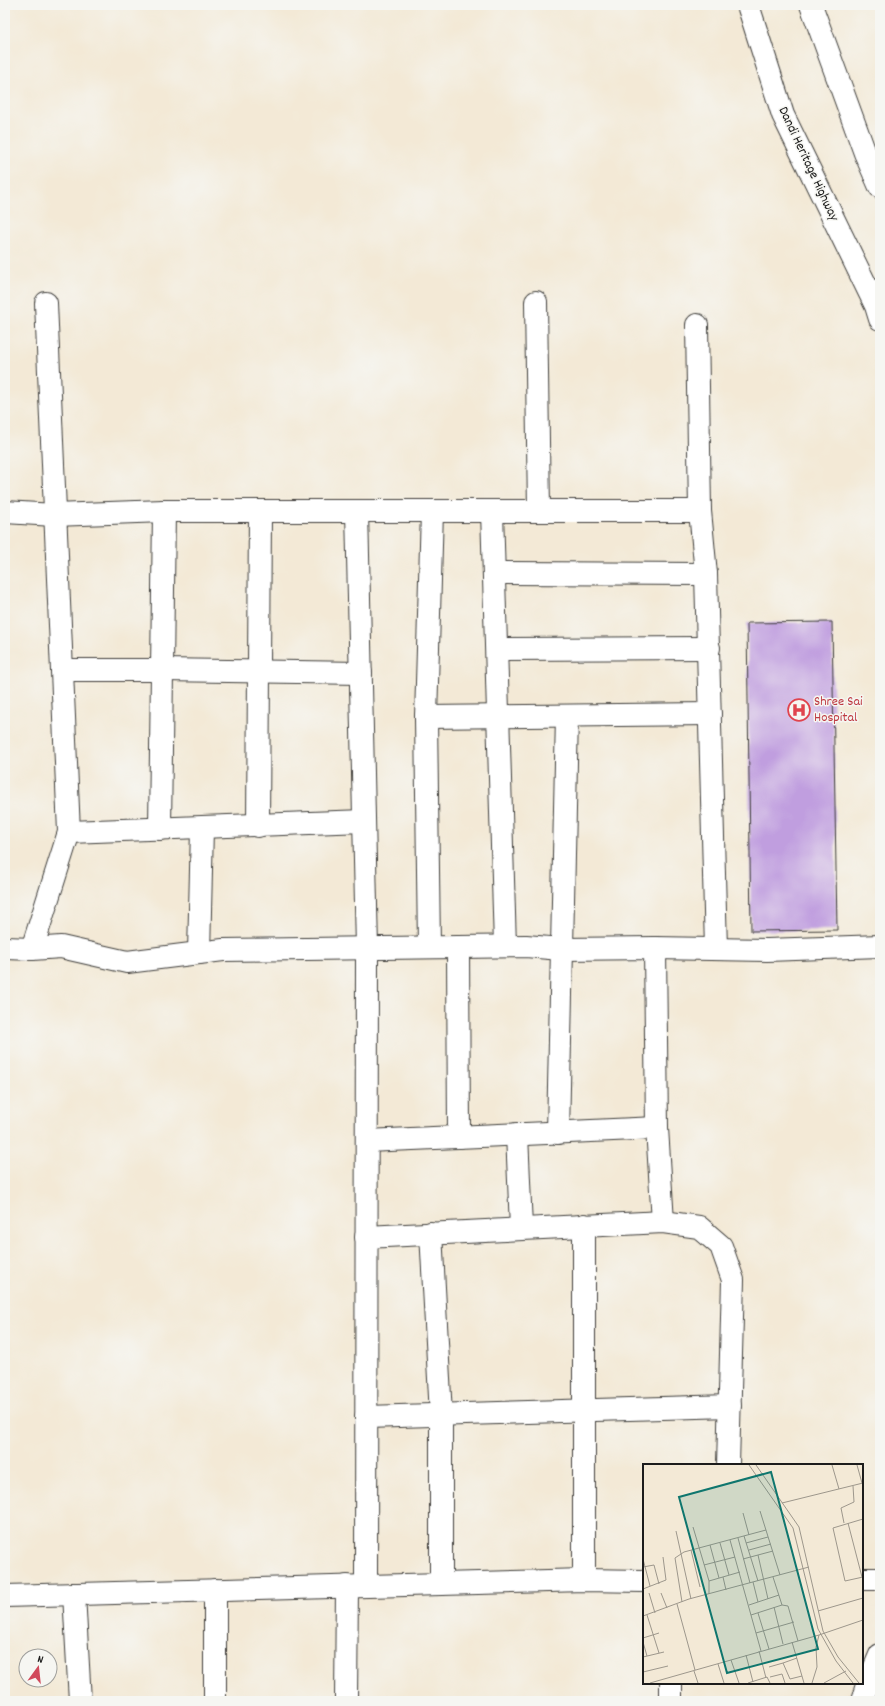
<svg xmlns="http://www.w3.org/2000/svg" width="885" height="1706" font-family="Dekko,sans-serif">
	<rect width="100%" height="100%" fill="#f6f6f2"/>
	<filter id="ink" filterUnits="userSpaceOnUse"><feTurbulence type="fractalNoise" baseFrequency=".025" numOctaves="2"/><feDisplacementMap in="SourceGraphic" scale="8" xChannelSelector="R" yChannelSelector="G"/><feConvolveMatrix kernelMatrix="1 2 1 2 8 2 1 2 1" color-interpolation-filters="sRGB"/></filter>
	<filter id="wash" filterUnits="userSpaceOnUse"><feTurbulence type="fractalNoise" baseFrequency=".012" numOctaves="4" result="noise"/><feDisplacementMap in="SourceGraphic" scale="16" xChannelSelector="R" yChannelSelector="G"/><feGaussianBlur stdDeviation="0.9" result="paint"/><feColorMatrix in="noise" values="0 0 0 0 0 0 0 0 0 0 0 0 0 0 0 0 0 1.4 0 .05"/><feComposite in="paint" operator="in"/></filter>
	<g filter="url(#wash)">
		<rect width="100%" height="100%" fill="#f3e9d6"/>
		<g id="blocks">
			<polygon fill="#c09edf" points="832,622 837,930 751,931 747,623"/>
		</g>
	</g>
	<g filter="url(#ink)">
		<use href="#blocks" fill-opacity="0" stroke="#3c3b38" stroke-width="1"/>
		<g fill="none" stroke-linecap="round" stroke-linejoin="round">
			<g stroke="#3c3b38" stroke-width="24">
				<g id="minor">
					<polyline points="536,302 539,511"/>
					<polyline points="697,325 700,511 706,574 716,949"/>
					<polyline points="357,511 367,948 366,1586"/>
					<polyline points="492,511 505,946"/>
					<polyline points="5,512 54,515 164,511 700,511"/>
					<polyline points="494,573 706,574"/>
					<polyline points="497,649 709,648"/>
					<polyline points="62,670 162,670 361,673"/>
					<polyline points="426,717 710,714"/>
					<polyline points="258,826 260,511"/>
					<polyline points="160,829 164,511"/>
					<polyline points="69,832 364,821"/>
					<polyline points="429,947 426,717 432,511"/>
					<polyline points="458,947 459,1137"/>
					<polyline points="5,948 32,949 61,947 127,962 223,950 526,946 561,949 655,948 767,950 880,946"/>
					<polyline points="655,948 657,1128 663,1222"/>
					<polyline points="32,949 69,832 46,303"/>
					<polyline points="199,953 202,828"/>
					<polyline points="558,1133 567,716"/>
					<polyline points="517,1134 521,1228"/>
					<polyline points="367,1141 657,1128"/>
					<polyline points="431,1233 441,1415 441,1584"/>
					<polyline points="366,1237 663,1222 699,1227 721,1246 733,1280 728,1465"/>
					<polyline points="366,1417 730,1406"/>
					<polyline points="862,1579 880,1579"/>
					<polyline points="584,1580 584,1225"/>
					<polyline points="215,1590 215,1701"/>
					<polyline points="74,1594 80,1701"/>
					<polyline points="5,1596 584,1580 644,1581"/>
					<polyline points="671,1683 671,1701"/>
					<polyline points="346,1701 347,1586"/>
					<polyline points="862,1701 867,1685 880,1655"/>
				</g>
			</g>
			<g stroke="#3c3b38" stroke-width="24">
				<g id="trunk">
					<polyline points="748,5 783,115 876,306 880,319"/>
					<polyline points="811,5 865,153 880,187"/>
				</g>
			</g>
			<use href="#minor" stroke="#fff" stroke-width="22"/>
			<use href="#trunk" stroke="#fff" stroke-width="22"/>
		</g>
	</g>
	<defs>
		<g id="hospital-ring" transform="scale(1.15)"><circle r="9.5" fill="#f6f6f2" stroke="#e0444e" stroke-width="1.5"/><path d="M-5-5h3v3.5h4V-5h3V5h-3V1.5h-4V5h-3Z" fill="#e0444e"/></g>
	</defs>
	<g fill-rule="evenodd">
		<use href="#hospital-ring" x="799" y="710"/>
	</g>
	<g text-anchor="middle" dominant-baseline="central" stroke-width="3" stroke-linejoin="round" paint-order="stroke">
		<g font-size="14" fill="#1c1c1c" stroke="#f6f6f2">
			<text transform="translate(808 164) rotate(65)">Dandi Heritage Highway</text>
		</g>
		<g font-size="14" fill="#be3a42" stroke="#f6f6f2" text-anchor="start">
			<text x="814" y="702">Shree Sai<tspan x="814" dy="16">Hospital</tspan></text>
		</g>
	</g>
	<g transform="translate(643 1464)">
		<rect width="220" height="220" fill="#f3e9d6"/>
		<path fill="none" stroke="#9d978c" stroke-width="1" d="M106 1 150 64 175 165 193 197 210 219M113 1 156 63 180 167 195 193 216 219M189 1 196 25M214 1 219 19M139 39 220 19M117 47 137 111M100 49 106 71M220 55 190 64 202 117 220 113M201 59 198 44 211 38 210 22M205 59 219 113M50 63 66 117V130M33 67 48 135M101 72 115 117M95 74 107 119M87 76 118 187M77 79 86 111M103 79 125 73M67 81 76 114M48 86 57 123M106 86 128 80M115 91 125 135M0 95 7 122M100 95 130 87M61 101 92 93M0 103 11 101 16 120M80 113 83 126M130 113 139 141M66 117 97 108M110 118 115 138M0 125 23 116 20 93M6 129 12 149M18 129 24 144M39 138 32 94 41 88 123 66M34 140 52 206M106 141 136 131M131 143 140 180M175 147 220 134M115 149 126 185M4 151 16 189M108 151 139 141 145 142 155 177M0 152 46 135 166 103M113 169 151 158M0 174 16 169M0 178 4 192M149 178 161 219M116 187 123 214M103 191 110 218M0 193 21 188M88 196 96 219M140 199 154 194M75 200 81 219M126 203 140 199 147 215 159 212M51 207 55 219M0 208 25 202M127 213 139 210 142 219M7 219 176 171M105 219 124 213 127 219M169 219 174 203 173 183 176 171 220 156M181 219 203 207"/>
		<path fill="#0f766e" fill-opacity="0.15" stroke="#0f766e" stroke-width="2" d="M128 8 175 185 84 209 36 33Z"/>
		<rect width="220" height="220" fill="none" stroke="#1c1c1c" stroke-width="2"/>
	</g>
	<rect width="885" height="1706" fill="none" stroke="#f6f6f2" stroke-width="20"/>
	<g transform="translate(38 1668) rotate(15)"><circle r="19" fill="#f6f6f2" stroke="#9f9f9c"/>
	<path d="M0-3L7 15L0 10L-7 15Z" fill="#d1495b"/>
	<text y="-6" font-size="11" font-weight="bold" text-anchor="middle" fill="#1c1c1c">N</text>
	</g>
</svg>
